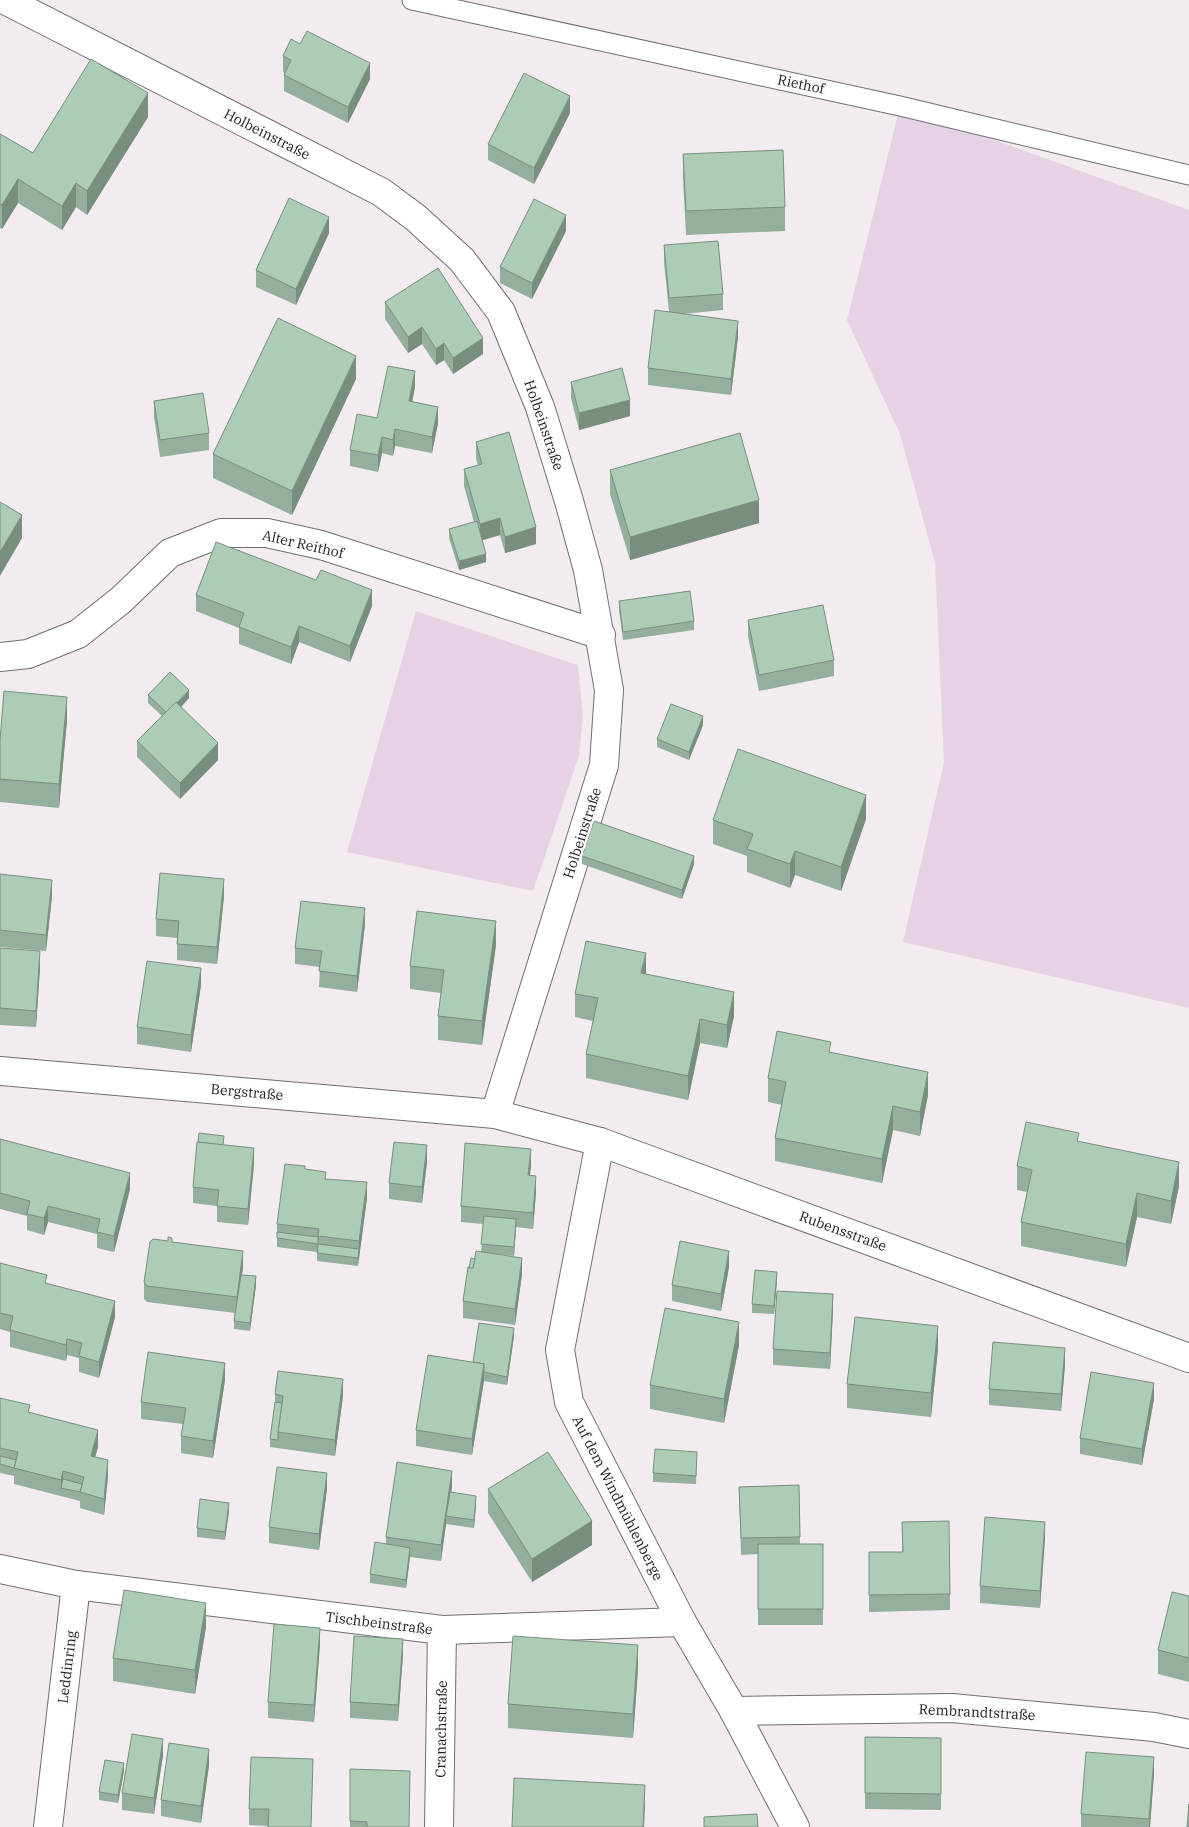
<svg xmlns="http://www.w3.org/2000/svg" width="1189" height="1827" font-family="'IBM Plex Serif',serif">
	<rect width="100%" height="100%" fill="#f2ecf0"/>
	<g fill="#e6d2e2">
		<polygon points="900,106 1189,210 1189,1008 903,942 944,762 935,563 900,434 847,320"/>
		<polygon points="416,611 578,665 583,716 579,756 533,891 347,852"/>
	</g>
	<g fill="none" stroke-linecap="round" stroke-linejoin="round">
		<g stroke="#716d70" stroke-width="21">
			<polyline id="service" points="412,0 900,106 1189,175"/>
		</g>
		<g stroke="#716d70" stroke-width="30">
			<g id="minor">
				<polyline points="5,0 381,192 416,218 462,260 501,312 540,407 569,501 588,570 609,690 604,765 495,1114"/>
				<polyline points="0,657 28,654 78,634 121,600 170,553 221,533 267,533 321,545 601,635"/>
				<polyline points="0,1071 495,1114 600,1142 1189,1358"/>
				<polyline points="600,1142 560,1350 569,1402 682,1622 734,1711 795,1827"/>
				<polyline points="0,1569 76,1585 48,1827"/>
				<polyline points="76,1585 442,1630 682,1622"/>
				<polyline points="734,1711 952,1708 1154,1727 1189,1734"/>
				<polyline points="439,1827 442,1630"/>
			</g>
		</g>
		<use href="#service" stroke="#fff" stroke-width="19"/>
		<use href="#minor" stroke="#fff" stroke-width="28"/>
	</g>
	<g fill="#94af9d">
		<polygon points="300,44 370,79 348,123 284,91 284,75 285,73 283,72 283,56"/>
		<polygon points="570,113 534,184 488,160 488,144"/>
		<polygon points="148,117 87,215 76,207 62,230 18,203 2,229 0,228 0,134 33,153"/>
		<polygon points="683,154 785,207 785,231 686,235 683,178"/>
		<polygon points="566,231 532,299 500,283 500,267"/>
		<polygon points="329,233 296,305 256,287 256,270"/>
		<polygon points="664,245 723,294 723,310 683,314 738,337 731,395 648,385 648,368 669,312 664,262"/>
		<polygon points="385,302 483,354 453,374 444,360 436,365 422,344 408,353 385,319"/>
		<polygon points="356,379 292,515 213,478 213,454"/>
		<polygon points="571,382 630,416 579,430 571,398"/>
		<polygon points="415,387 412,402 438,423 432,453 395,446 393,456 382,453 378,472 350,466 350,450 377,418"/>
		<polygon points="154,401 209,433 209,450 160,457 154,417"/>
		<polygon points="476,442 536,544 505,553 500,535 482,540 486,562 459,570 449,538 449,529 474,522 464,486 464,469 478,466 476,458"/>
		<polygon points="610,470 759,523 630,560 610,494"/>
		<polygon points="196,595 372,606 350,662 299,642 291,664 239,644 239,628 196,611"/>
		<polygon points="619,601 694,621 694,630 623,640 619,610"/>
		<polygon points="748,620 834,660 834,676 759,691 748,636"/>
		<polygon points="148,695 189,698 181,707 218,760 180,799 137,757 137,741 162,716 148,703"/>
		<polygon points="67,720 59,808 0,802 0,740"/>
		<polygon points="703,725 689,760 657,747 657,739"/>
		<polygon points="866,819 841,891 795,875 790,888 747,872 747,856 713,844 713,820"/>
		<polygon points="582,856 694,864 682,899 582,864"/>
		<polygon points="0,874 52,896 46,951 0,947"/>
		<polygon points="224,896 217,964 177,960 177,938 156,936 156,919"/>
		<polygon points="365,924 357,992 319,987 320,967 295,964 295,948"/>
		<polygon points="496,945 482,1045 438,1040 438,1016 441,993 410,989 410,966"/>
		<polygon points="0,948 40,968 36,1027 0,1025"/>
		<polygon points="646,974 734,1016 727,1048 700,1043 688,1100 586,1078 586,1054 593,1021 575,1017 575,994"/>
		<polygon points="201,985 191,1052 137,1044 137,1027"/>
		<polygon points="831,1053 928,1095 920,1136 893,1130 882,1183 775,1161 775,1138 782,1105 768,1102 768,1078"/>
		<polygon points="0,1139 130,1189 114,1252 97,1248 97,1234 48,1222 44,1235 27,1230 27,1216 0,1209"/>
		<polygon points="1079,1142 1179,1186 1171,1224 1137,1217 1126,1267 1021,1246 1021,1222 1027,1192 1017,1190 1017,1166"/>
		<polygon points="224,1145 254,1164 248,1225 217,1222 217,1206 193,1203 193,1187"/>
		<polygon points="427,1162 422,1203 389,1199 389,1183"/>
		<polygon points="531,1165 530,1175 536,1192 533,1229 516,1227 514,1256 498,1254 522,1274 515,1325 463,1318 463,1301 469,1268 475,1259 481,1252 483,1224 461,1222 461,1206"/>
		<polygon points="305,1169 367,1198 358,1266 317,1261 317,1252 277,1247 277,1224"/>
		<polygon points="172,1242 243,1267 242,1275 256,1285 250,1331 234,1329 234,1321 235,1313 147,1302 144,1299 144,1282"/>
		<polygon points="0,1263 47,1283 115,1317 99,1378 79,1372 79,1358 67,1355 66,1361 10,1347 10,1332 0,1329"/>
		<polygon points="729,1267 721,1311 672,1301 672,1285"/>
		<polygon points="777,1280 774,1314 752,1313 752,1304"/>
		<polygon points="833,1310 830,1369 773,1365 773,1349"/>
		<polygon points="514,1336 507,1385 484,1381 472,1455 416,1446 416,1430 473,1362"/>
		<polygon points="739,1345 724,1423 650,1409 650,1385"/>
		<polygon points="938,1349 931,1417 847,1408 847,1384"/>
		<polygon points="1065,1365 1061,1411 989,1405 989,1389"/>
		<polygon points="225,1380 213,1458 181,1453 181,1436 183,1424 141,1419 141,1402"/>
		<polygon points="275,1394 343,1396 335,1456 270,1447 270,1439 275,1402"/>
		<polygon points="0,1398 98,1447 95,1457 108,1476 104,1515 80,1508 80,1501 14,1484 14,1476 0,1473"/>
		<polygon points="1154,1399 1142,1465 1080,1454 1080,1438"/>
		<polygon points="697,1460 696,1484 653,1482 653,1473"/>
		<polygon points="799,1485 800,1544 823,1544 823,1625 758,1625 758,1554 741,1555 739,1487"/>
		<polygon points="452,1487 451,1492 476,1504 474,1528 446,1524 441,1561 410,1557 406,1588 370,1583 370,1574 386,1544 386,1537"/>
		<polygon points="327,1489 319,1550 269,1543 269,1527"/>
		<polygon points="488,1489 592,1545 532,1582 488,1513"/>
		<polygon points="229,1511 225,1540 197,1537 197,1528"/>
		<polygon points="902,1522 950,1594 950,1610 869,1612 869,1552 902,1552"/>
		<polygon points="1045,1538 1040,1608 980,1603 980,1586"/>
		<polygon points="1189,1596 1189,1682 1158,1674 1158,1650"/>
		<polygon points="206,1627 195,1694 113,1681 113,1658"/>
		<polygon points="320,1644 314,1722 268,1718 268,1702"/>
		<polygon points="403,1655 398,1721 350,1718 350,1702"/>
		<polygon points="638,1669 633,1738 508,1728 508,1704"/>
		<polygon points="865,1737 941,1738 941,1810 865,1809"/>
		<polygon points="163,1755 154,1814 122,1810 122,1793"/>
		<polygon points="209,1765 201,1823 161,1816 161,1800"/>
		<polygon points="350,1769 409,1827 350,1827"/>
		<polygon points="124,1771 118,1803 99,1800 99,1792"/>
		<polygon points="1154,1773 1150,1827 1081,1827 1081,1814"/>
		<polygon points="313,1775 311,1827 268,1827 268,1826 249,1825 249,1809"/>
	</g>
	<g fill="#788f7f">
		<polygon points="370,63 370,79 348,123 348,107"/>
		<polygon points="148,93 148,117 87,215 87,191"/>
		<polygon points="570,96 570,113 534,184 534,168"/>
		<polygon points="18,179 18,203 2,229 2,205"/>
		<polygon points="76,183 76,207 62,230 62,206"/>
		<polygon points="566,215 566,231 532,299 532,283"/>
		<polygon points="329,217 329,233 296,305 296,289"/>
		<polygon points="738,321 738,337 731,395 731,379"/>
		<polygon points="422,327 422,344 408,353 408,337"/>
		<polygon points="483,338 483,354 453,374 453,358"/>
		<polygon points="444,343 444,360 436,365 436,349"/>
		<polygon points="356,356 356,379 292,515 292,491"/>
		<polygon points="415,371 415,387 409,417 409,401"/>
		<polygon points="630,400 630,416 579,430 579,413"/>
		<polygon points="438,407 438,423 432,453 432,437"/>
		<polygon points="395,429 395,446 393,456 393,440"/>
		<polygon points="382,437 382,453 378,472 378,455"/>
		<polygon points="759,500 759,523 630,560 630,537"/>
		<polygon points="22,515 22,538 0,576 0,552"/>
		<polygon points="500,518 500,535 480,541 480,524"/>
		<polygon points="536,527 536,544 505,553 505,537"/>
		<polygon points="486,554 486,562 459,570 459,561"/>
		<polygon points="372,590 372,606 350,662 350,646"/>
		<polygon points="299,626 299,642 291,664 291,647"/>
		<polygon points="189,690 189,698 168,722 168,713"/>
		<polygon points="67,697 67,720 59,808 59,784"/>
		<polygon points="703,716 703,725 689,760 689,752"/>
		<polygon points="218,743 218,760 180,799 180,783"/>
		<polygon points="866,795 866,819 841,891 841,867"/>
		<polygon points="795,851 795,875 790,888 790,864"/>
		<polygon points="694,856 694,864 682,899 682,890"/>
		<polygon points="224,879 224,896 217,964 217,947"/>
		<polygon points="52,880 52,896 46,951 46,935"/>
		<polygon points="365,908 365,924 357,992 357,976"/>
		<polygon points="496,921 496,945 482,1045 482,1021"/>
		<polygon points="40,951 40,968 36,1027 36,1011"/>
		<polygon points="646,953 646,977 641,973"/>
		<polygon points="201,968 201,985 191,1052 191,1035"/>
		<polygon points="734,992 734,1016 727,1048 727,1025"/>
		<polygon points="700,1019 700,1043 688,1100 688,1076"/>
		<polygon points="928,1072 928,1095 920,1136 920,1112"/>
		<polygon points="893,1106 893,1130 882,1183 882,1159"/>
		<polygon points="427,1145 427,1162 422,1203 422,1187"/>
		<polygon points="254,1148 254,1164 248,1225 248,1209"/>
		<polygon points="531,1149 531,1165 528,1191 528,1175"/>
		<polygon points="1179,1162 1179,1186 1171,1224 1171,1201"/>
		<polygon points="130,1173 130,1189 114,1252 114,1236"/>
		<polygon points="536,1176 536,1192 533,1229 533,1213"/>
		<polygon points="367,1182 367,1198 358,1266 359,1241"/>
		<polygon points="1137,1193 1137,1217 1126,1267 1126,1244"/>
		<polygon points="48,1206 48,1222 44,1235 44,1218"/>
		<polygon points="516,1219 516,1228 514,1256 514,1247"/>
		<polygon points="243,1251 243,1267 237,1313 237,1297"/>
		<polygon points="729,1251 729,1267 721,1311 721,1294"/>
		<polygon points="522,1258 522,1274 515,1325 515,1309"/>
		<polygon points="777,1272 777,1280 774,1314 774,1306"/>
		<polygon points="256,1276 256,1285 250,1331 250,1323"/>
		<polygon points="833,1294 833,1310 830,1369 830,1353"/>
		<polygon points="115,1301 115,1317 99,1378 99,1362"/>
		<polygon points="739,1322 739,1345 724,1423 724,1399"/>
		<polygon points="938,1326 938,1349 931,1417 931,1393"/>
		<polygon points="514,1328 514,1336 507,1385 507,1377"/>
		<polygon points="67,1339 67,1355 66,1361 66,1345"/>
		<polygon points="1065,1348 1065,1365 1061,1411 1061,1394"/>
		<polygon points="225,1363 225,1380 213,1458 213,1441"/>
		<polygon points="484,1364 484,1380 472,1455 472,1439"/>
		<polygon points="343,1379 343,1396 335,1456 335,1440"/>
		<polygon points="1154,1383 1154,1399 1142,1465 1142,1449"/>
		<polygon points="98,1430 98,1447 91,1472 91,1456"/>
		<polygon points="108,1460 108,1476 104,1515 104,1499"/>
		<polygon points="63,1471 63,1487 61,1488 61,1480"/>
		<polygon points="452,1471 452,1487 448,1516 446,1516 446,1524 441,1561 441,1545"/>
		<polygon points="327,1473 327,1489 319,1550 319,1534"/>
		<polygon points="476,1496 476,1504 474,1528 474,1520"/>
		<polygon points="229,1503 229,1511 225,1540 225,1532"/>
		<polygon points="592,1521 592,1545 532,1582 532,1559"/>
		<polygon points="1045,1522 1045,1538 1040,1608 1040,1591"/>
		<polygon points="410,1548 410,1557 406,1588 406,1580"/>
		<polygon points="206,1603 206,1627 195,1694 195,1670"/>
		<polygon points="320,1628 320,1644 314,1722 314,1705"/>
		<polygon points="403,1639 403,1655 398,1721 398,1705"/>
		<polygon points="638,1645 638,1669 633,1738 633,1714"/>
		<polygon points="163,1739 163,1755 154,1814 154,1798"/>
		<polygon points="209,1749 209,1765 201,1823 201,1806"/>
		<polygon points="1154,1757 1154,1773 1150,1827 1149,1827"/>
		<polygon points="124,1763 124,1771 118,1803 118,1795"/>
		<polygon points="645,1785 645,1808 644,1827 643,1827"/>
	</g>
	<g fill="#acccb6" stroke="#788f7f">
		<polygon points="307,31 370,63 348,107 284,75 291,60 283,56 291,39 300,44"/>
		<polygon points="91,59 148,93 87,191 76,183 62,206 18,179 2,205 0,204 0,134 33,153"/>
		<polygon points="524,73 570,96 534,168 488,144"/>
		<polygon points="783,150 785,207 686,211 683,154"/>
		<polygon points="289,198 329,217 296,289 256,270"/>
		<polygon points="534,199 566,215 532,283 500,267"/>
		<polygon points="718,241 723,294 669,298 664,245"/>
		<polygon points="438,268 483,338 453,358 444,343 436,349 422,327 408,337 385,302"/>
		<polygon points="655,310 738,321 731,379 648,368"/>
		<polygon points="278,318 356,356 292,491 213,454"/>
		<polygon points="388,366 415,371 409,401 438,407 432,437 395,429 393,440 382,437 378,455 350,450 357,414 377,418"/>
		<polygon points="622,368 630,400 579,413 571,382"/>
		<polygon points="203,393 209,433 160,440 154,401"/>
		<polygon points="509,432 536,527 505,537 500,518 480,524 464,469 482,464 476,442"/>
		<polygon points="740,433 759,500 630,537 610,470"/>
		<polygon points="0,502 22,515 0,552"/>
		<polygon points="477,521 486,554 459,561 449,529"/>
		<polygon points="216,542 316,580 321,570 372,590 350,646 299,626 291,647 239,627 244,613 196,595"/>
		<polygon points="690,591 694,621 623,632 619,601"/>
		<polygon points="823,605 834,660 759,675 748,620"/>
		<polygon points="170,672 189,690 177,703 176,702 166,712 148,695"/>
		<polygon points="4,691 67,697 59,784 0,779 0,740"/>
		<polygon points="176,702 218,743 180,783 137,741"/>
		<polygon points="671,704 703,716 689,752 657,739"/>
		<polygon points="738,749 866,795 841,867 795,851 790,864 747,849 753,834 713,820"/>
		<polygon points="594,821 694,856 682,890 582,856"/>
		<polygon points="160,873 224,879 217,947 177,944 179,921 156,919"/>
		<polygon points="0,874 52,880 46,935 0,930"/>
		<polygon points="301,901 365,908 357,976 319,971 322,951 295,948"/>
		<polygon points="417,911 496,921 482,1021 438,1016 444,970 410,966"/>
		<polygon points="586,941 646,953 641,973 734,992 727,1025 700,1019 688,1076 586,1054 598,998 575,994"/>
		<polygon points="0,948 40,951 36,1011 0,1008"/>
		<polygon points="147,961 201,968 191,1035 137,1027"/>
		<polygon points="777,1031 831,1042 829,1052 928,1072 920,1112 893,1106 882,1159 775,1138 786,1082 768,1078"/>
		<polygon points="1026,1122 1079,1133 1077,1141 1179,1162 1171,1201 1137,1193 1126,1244 1021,1222 1032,1170 1017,1166"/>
		<polygon points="199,1133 224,1136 223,1145 198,1142"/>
		<polygon points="0,1139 130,1173 114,1236 97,1232 100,1219 48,1206 44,1218 27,1214 30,1201 0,1193"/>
		<polygon points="197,1142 254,1148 248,1209 217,1206 219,1190 193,1187"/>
		<polygon points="394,1142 427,1145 422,1187 389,1183"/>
		<polygon points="465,1143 531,1149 528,1175 536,1176 533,1213 461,1206"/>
		<polygon points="285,1164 305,1166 305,1169 326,1172 325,1179 367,1182 359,1241 318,1236 319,1229 277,1224"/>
		<polygon points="484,1216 516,1219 514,1247 481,1244"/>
		<polygon points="277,1232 318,1237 318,1244 359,1249 358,1258 317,1253 318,1244 277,1238"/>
		<polygon points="168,1237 172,1238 172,1242 243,1251 237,1297 147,1286 144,1282 150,1242 153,1239 168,1241"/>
		<polygon points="680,1241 729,1251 721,1294 672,1285"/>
		<polygon points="476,1251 522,1258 515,1309 463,1301 468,1267 473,1268"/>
		<polygon points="471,1258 475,1259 473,1268 469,1268"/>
		<polygon points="0,1263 47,1275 45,1283 115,1301 99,1362 79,1356 82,1343 67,1339 66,1345 10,1330 13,1316 0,1313"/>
		<polygon points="755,1270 777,1272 774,1306 752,1304"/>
		<polygon points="241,1275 256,1276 250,1323 234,1321"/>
		<polygon points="777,1291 833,1294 830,1353 773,1349"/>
		<polygon points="665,1308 739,1322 724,1399 650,1385"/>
		<polygon points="855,1317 938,1326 931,1393 847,1384"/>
		<polygon points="479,1323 514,1328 507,1377 484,1372 484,1364 473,1362"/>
		<polygon points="993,1342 1065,1348 1061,1394 989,1389"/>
		<polygon points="148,1352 225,1363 213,1441 181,1436 186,1408 141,1402"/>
		<polygon points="428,1355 484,1364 472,1439 416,1430"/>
		<polygon points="278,1371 343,1379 335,1440 278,1432 283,1396 275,1394"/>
		<polygon points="1091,1372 1154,1383 1142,1449 1080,1438"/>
		<polygon points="0,1398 30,1405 28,1412 98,1430 91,1456 108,1460 104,1499 80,1492 84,1477 63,1471 61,1480 14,1468 18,1452 0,1448"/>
		<polygon points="275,1402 282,1403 278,1432 278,1440 270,1439"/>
		<polygon points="655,1449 697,1452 696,1476 653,1473"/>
		<polygon points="548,1452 592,1521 532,1559 488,1489"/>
		<polygon points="0,1456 16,1460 14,1468 0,1464"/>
		<polygon points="397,1462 452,1471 441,1545 386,1537"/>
		<polygon points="277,1467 327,1473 319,1534 269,1527"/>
		<polygon points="63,1479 82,1484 80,1492 61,1488"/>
		<polygon points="799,1485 800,1537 741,1538 739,1487"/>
		<polygon points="450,1492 476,1496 474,1520 446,1516"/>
		<polygon points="200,1499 229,1503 225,1532 197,1528"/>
		<polygon points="985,1517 1045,1522 1040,1591 980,1586"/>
		<polygon points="949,1521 950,1594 869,1595 869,1552 903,1552 902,1522"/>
		<polygon points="375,1542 410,1548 406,1580 370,1574"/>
		<rect x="758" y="1544" width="65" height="65"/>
		<polygon points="124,1590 206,1603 195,1670 113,1658"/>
		<polygon points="1172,1592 1189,1596 1189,1658 1158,1650"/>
		<polygon points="274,1624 320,1628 314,1705 268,1702"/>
		<polygon points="354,1636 403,1639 398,1705 350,1702"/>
		<polygon points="513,1636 638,1645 633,1714 508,1704"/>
		<polygon points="132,1734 163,1739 154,1798 122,1793"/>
		<polygon points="865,1737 941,1738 941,1794 865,1793"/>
		<polygon points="169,1743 209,1749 201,1806 161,1800"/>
		<polygon points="1086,1752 1154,1757 1149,1819 1081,1814"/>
		<polygon points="251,1757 313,1759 311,1827 268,1827 269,1809 249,1809"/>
		<polygon points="105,1760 124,1763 118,1795 99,1792"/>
		<polygon points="350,1769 410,1771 409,1827 367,1827 367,1822 350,1821"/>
		<polygon points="514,1778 645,1785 643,1827 512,1827"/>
		<polygon points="1189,1804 1189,1827 1187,1827"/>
		<polygon points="757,1814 758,1827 704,1827 704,1817"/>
	</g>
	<g text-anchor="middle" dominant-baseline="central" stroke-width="5" stroke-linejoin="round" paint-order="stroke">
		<g font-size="14" fill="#232122" stroke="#fffafe">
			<text transform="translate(801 84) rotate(12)">Riethof</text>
			<text transform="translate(267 134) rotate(27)">Holbeinstraße</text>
			<text transform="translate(544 425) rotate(71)">Holbeinstraße</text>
			<text transform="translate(303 544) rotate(13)">Alter Reithof</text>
			<text transform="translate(582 833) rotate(-72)">Holbeinstraße</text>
			<text transform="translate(247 1092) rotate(5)">Bergstraße</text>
			<text transform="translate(843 1231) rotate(20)">Rubensstraße</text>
			<text transform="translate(618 1498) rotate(63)">Auf dem Windmühlenberge</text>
			<text transform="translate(379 1623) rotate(7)">Tischbeinstraße</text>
			<text transform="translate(67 1667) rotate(-83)">Leddinring</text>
			<text transform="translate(977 1712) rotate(3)">Rembrandtstraße</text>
			<text transform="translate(441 1729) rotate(-89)">Cranachstraße</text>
		</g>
	</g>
</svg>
